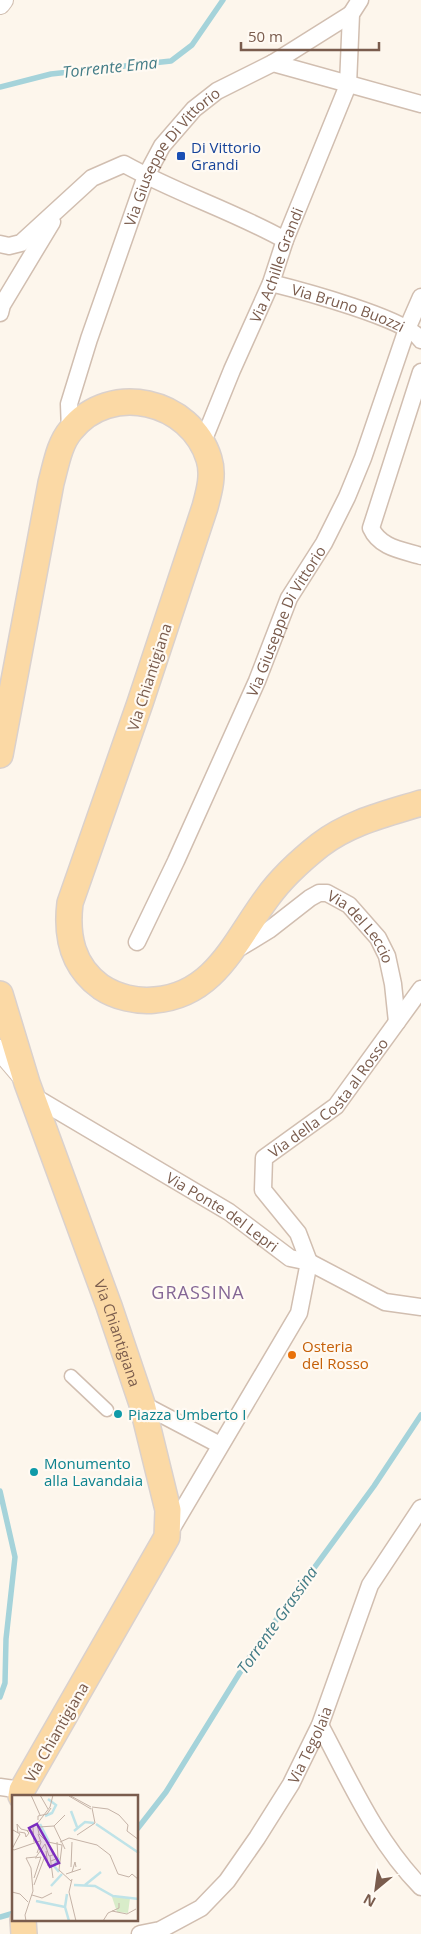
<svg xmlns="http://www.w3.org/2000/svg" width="421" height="1934" font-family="'Open Sans',sans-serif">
	<rect width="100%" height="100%" fill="#fdf6ec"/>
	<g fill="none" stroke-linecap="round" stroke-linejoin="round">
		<g stroke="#a5d3da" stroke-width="5.5">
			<polyline points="0,87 51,74 171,61 192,45 223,0"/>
			<polyline points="0,1491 15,1557 6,1639 5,1683 0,1697"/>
			<polyline points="138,1828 166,1792 252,1653 374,1486 421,1415"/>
			<polyline points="0,1917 14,1913"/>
		</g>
		<g stroke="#d1beb0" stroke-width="15">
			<polyline id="pedestrian" points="71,1376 107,1410"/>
		</g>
		<g stroke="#d1beb0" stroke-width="19">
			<g id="minor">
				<polyline points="273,63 351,14"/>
				<path d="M0 244 9 246 21 243 92 178 124 164C176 193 233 211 285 240"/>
				<path id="s1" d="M271 283C299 290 408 319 421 340"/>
				<polyline points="0,313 2,305 52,222"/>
				<path d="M421 372 371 528C380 548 402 550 421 556"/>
				<path id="s2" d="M70 431 69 404 89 339 146 176 162 146 194 109 217 91 273 63 421 104"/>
				<path id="s3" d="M202 444 232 370 271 283 285 240 348 85 351 14 360 0"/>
				<path id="s4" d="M137 942 176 861 257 681 289 598 324 543 347 497 363 458 407 329 421 297"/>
				<path id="s5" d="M236 950 269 930 310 898 319 893H327L349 905 378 938 387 956 393 984 397 1022"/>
				<path id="s6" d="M33 1096 229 1212 290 1258 309 1262 385 1302 421 1307"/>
				<polyline points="142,1404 220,1445"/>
				<path id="s7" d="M169 1533 299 1313 309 1262 298 1233 263 1190 264 1158 336 1106 421 989"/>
				<path d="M320 1725C350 1781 376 1841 421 1887"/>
				<polyline points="0,1787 22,1790"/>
				<path id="s8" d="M140 1934 160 1930 201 1908 227 1881 257 1838 291 1784 320 1725 370 1585 421 1508"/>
			</g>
		</g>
		<g stroke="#d1beb0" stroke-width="22">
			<g id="tertiary">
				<polyline points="0,4 3,0"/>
				<polyline points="0,1050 23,1077"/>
			</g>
		</g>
		<g stroke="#dad1cd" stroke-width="28">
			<g id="primary">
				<path d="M0 755 51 483C56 465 59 444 71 430 110 381 191 400 209 459 214 475 209 492 205 507L140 703 70 903C66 936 72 966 101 987 116 997 137 1002 155 1000 215 995 235 941 267 898 282 877 301 860 320 845 350 822 386 814 421 803"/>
				<path id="s9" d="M0 994 27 1083 109 1306 142 1404 168 1510 167 1537 22 1790 21 1796"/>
				<polyline points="23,1920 24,1934"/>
			</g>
		</g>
		<use href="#pedestrian" stroke="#fff" stroke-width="12"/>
		<use href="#minor" stroke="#fff" stroke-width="16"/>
		<use href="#tertiary" stroke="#fff" stroke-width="20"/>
		<use href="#primary" stroke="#fbd9a5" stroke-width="25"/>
	</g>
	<rect fill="#1a4fb4" stroke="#fffaf3" stroke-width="2" x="176" y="151" width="10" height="10" rx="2.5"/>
	<circle fill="#e8710a" stroke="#fffaf3" stroke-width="2" cx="292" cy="1355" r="5"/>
	<g fill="#0f9aa8" stroke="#fffaf3" stroke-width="2">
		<circle cx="118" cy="1414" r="5"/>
		<circle cx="34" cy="1472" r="5"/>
	</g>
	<g text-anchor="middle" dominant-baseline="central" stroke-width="4.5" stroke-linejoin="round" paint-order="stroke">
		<g font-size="15" fill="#164399" stroke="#fffaf3" text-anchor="start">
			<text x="191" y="147">Di Vittorio<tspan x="191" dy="17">Grandi</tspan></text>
		</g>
		<g font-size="15" fill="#7a5c4d" stroke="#fffaf3">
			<text stroke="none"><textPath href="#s2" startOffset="298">Via Giuseppe Di Vittorio</textPath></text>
			<text stroke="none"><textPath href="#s3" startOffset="194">Via Achille Grandi</textPath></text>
			<text stroke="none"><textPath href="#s1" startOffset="81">Via Bruno Buozzi</textPath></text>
			<text stroke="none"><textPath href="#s4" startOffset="354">Via Giuseppe Di Vittorio</textPath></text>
			<text transform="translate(149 677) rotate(-72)">Via Chiantigiana</text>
			<text stroke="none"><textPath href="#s5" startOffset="158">Via del Leccio</textPath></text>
			<text stroke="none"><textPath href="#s7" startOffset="515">Via della Costa al Rosso</textPath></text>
			<text stroke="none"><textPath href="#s6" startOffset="222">Via Ponte del Lepri</textPath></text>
			<text stroke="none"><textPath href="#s9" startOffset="359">Via Chiantigiana</textPath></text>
			<text transform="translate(56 1732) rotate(-60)">Via Chiantigiana</text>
			<text stroke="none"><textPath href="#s8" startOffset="264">Via Tegolaia</textPath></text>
		</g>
		<g font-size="15" fill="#c56008" stroke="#fffaf3" text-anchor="start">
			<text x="302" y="1346">Osteria<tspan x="302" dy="17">del Rosso</tspan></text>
		</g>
		<g font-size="15" fill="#0d838f" stroke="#fffaf3" text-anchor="start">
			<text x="128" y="1414">Piazza Umberto I</text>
			<text x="44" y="1463">Monumento<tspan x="44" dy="17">alla Lavandaia</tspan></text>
		</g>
		<g font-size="16" font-style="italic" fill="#437c86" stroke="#fffaf3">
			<text transform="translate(110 67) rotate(-6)">Torrente Ema</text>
			<text transform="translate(277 1620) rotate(-55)">Torrente Grassina</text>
		</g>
		<g font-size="18" letter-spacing="1" fill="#846695" stroke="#fffaf3">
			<text x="198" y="1292">GRASSINA</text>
		</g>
	</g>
	<g transform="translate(12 1795)">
		<rect width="126" height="126" fill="#fdf6ec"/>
		<path d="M100 102 118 103 116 118 105 117Z" fill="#d8ecc9"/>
		<path fill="none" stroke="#bfe3e8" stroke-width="2.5" d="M59 16 65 32M33 21 40 18 44 10 36 4M28 29 37 47M84 29 127 58M62 36 73 27 82 28M47 63 42 71 47 77M62 90 83 91 101 101 127 104M73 90 89 77M39 91 50 79M55 99 53 112 57 126M24 106 53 112"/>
		<path fill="none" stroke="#c5b3a7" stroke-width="1" d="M19 0 28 20M28 0 36 14M57 0 79 12M57 1 79 14M80 12 96 14 107 20 116 30 115 36 127 45M26 25V21L35 19 39 13M42 31 53 54M42 31 53 20M27 32 42 31M1 35 8 39 0 54 2 55M7 37 13 38 14 42 17 38 15 36M6 38 5 29 9 34 21 37M65 40 83 28 80 13M22 47 21 32 25 29M36 47 50 50 47 75 59 86M48 47 57 43 85 50 98 60 106 79 117 82 120 79 127 85M2 55 28 46M34 56 36 71 39 70M25 58 29 47 26 39M38 61 41 83M39 66 46 63 45 47M59 72 60 47M60 77 63 67 64 72M54 79 69 74M22 83 29 62 23 63M60 84 57 97 64 126M22 90 33 61M0 97 8 99 16 107M20 100 30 103 40 98M100 116 115 119 124 114M14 126 13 120 21 96 19 73 14 63 24 62 33 49 37 61 41 60 37 49 27 39 25 29 38 12 41 0M91 126 96 118 107 113V108"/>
		<path fill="#7b2cbf" fill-opacity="0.15" stroke="#7b2cbf" stroke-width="2.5" d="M25 29 47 68 38 72 17 33Z"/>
		<rect width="126" height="126" fill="none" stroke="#7a5c4d" stroke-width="2.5"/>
	</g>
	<g transform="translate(376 1889) rotate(209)" stroke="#fffaf3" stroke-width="4" paint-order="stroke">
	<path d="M0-4L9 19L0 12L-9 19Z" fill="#7a5c4d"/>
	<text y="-8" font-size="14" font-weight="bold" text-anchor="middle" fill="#7a5c4d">N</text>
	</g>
	<path d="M241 42v8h138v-8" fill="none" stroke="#7a5c4d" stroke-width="2.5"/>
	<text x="248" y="42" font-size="15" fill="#7a5c4d" stroke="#fffaf3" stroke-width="4" paint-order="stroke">50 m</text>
</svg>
